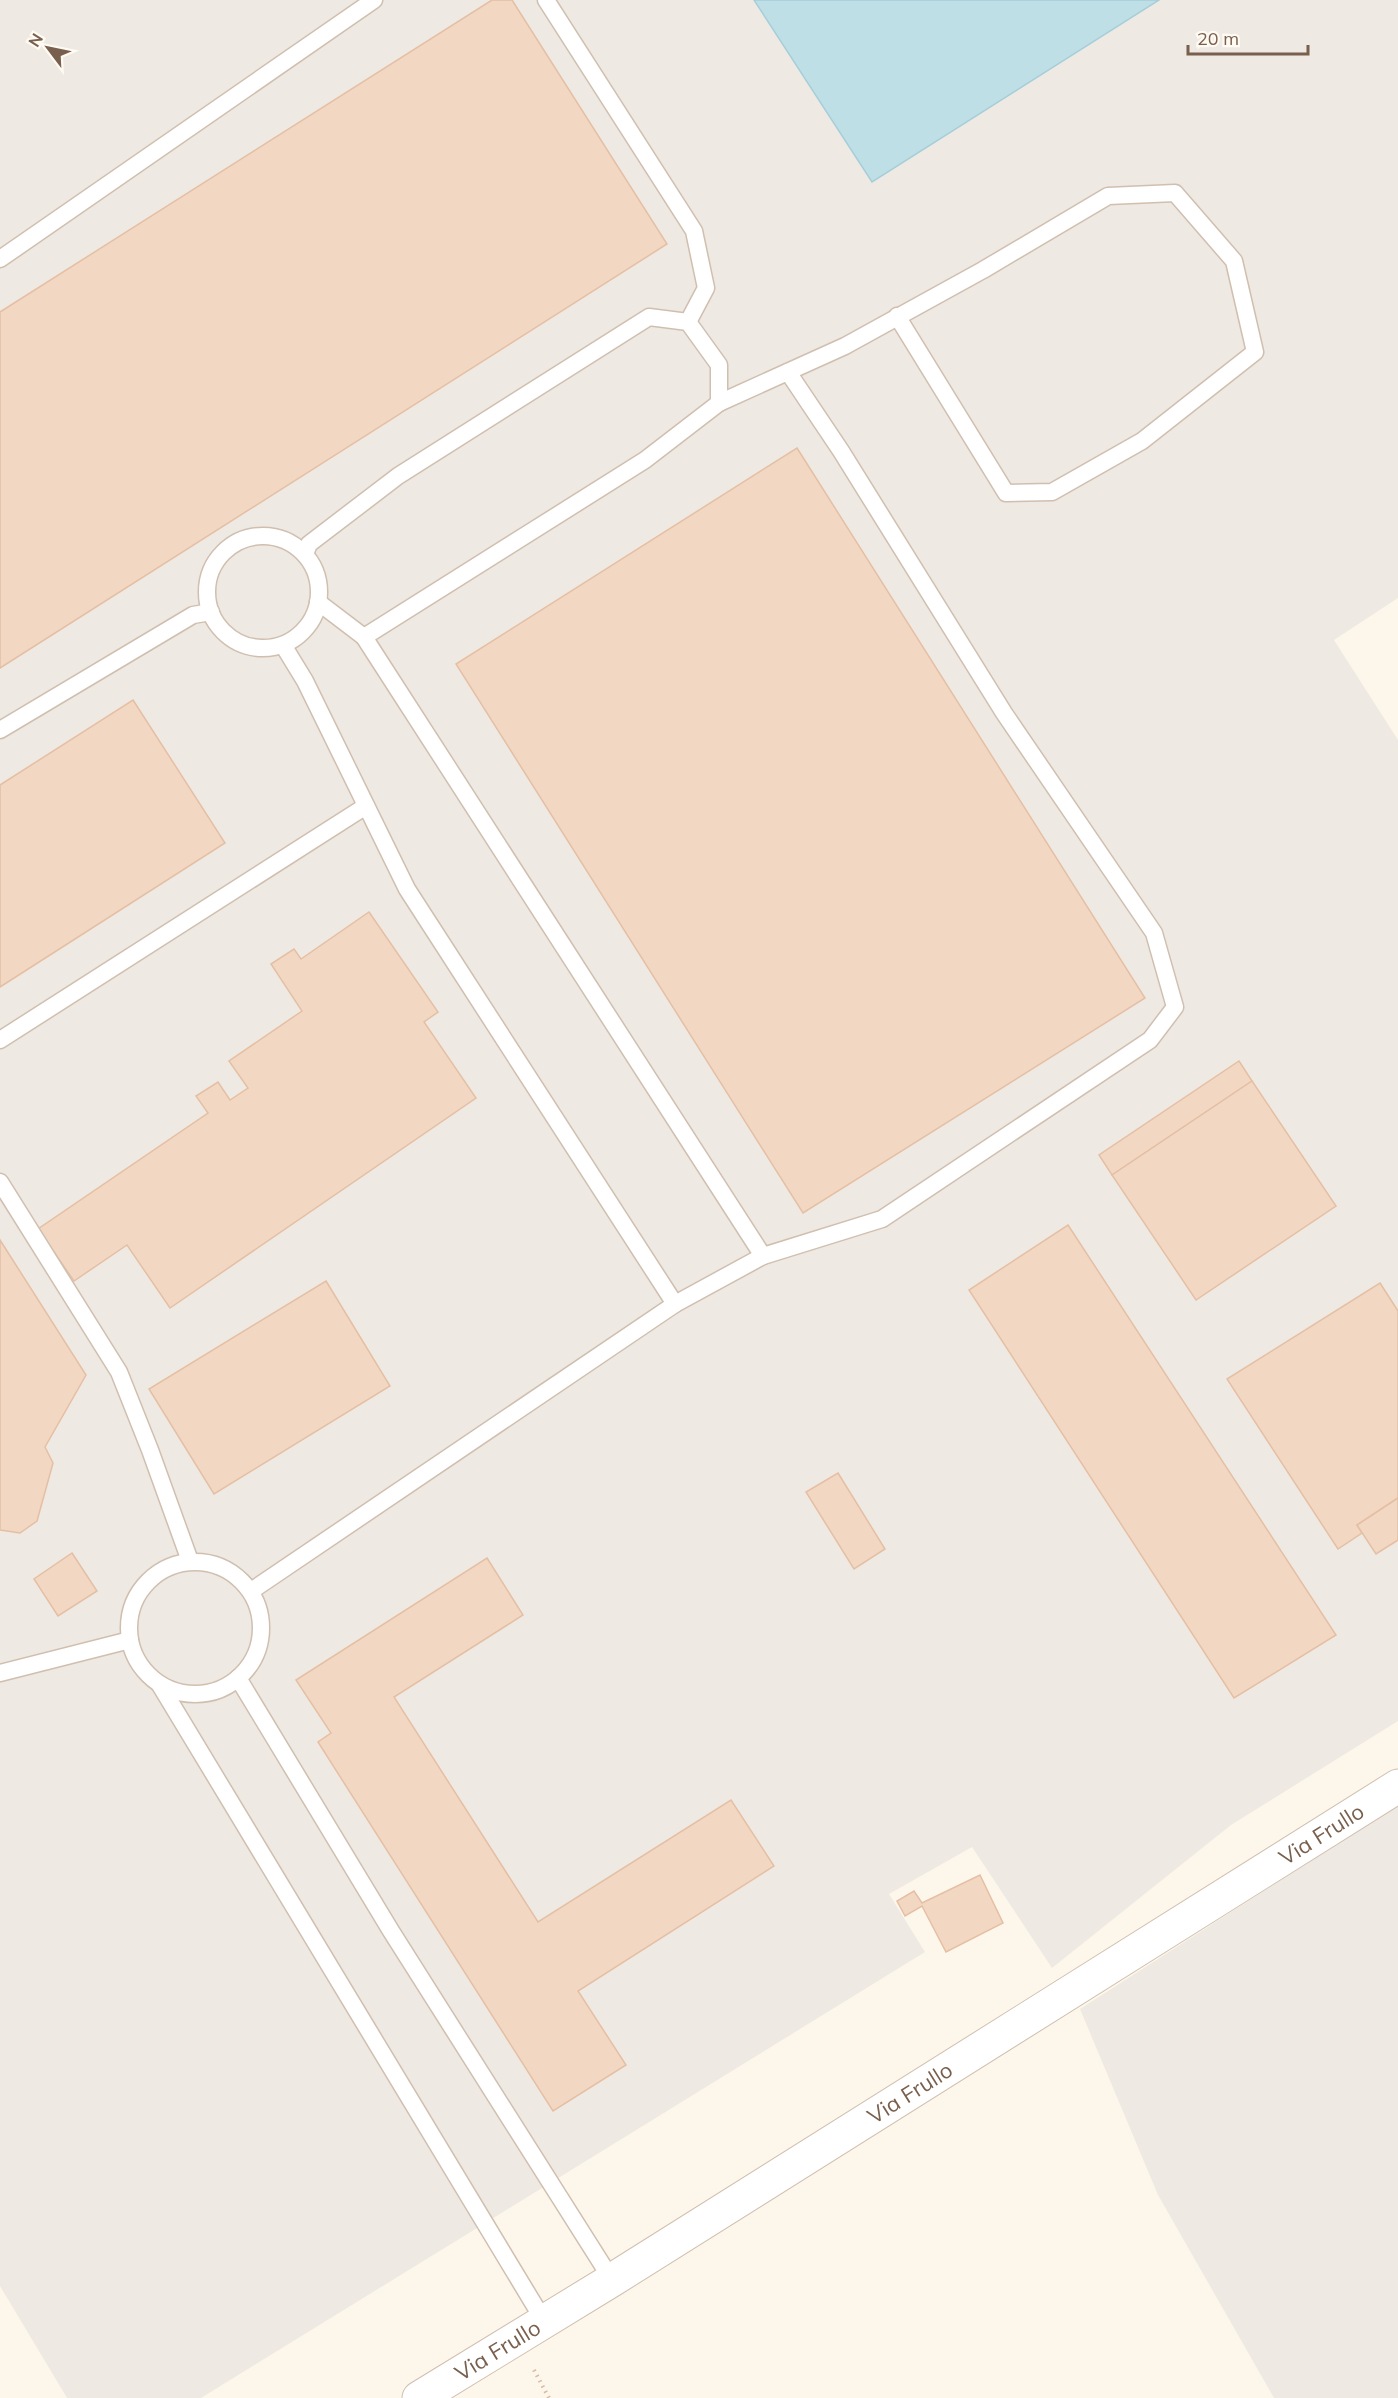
<svg xmlns="http://www.w3.org/2000/svg" width="1398" height="2398" font-family="Mulish,sans-serif">
	<rect width="100%" height="100%" fill="#fdf7eb"/>
	<g fill="#eee9e3">
		<polygon points="0,0 1398,0 1398,598 1334,640 1398,740 1398,1721 1231,1825 1052,1968 972,1847 889,1894 925,1952 201,2398 67,2398 0,2286"/>
		<polygon points="1398,1805 1398,2398 1274,2398 1158,2195 1080,2009"/>
	</g>
	<polygon fill="#bfdfe7" stroke="#a5ced9" stroke-width="1.5" points="754,0 1159,0 872,182"/>
	<g fill="#f2d8c3" stroke="#e5bfa3" stroke-width="1.5">
		<polygon points="492,0 512,0 667,244 0,668 0,312"/>
		<polygon points="797,448 1145,998 803,1213 456,664"/>
		<polygon points="133,700 225,843 0,987 0,785"/>
		<polygon points="369,912 438,1012 424,1022 476,1098 170,1308 127,1245 74,1281 38,1229 208,1113 196,1096 218,1082 230,1100 248,1088 229,1061 302,1011 271,964 294,949 301,959"/>
		<polygon points="1239,1061 1252,1081 1112,1175 1099,1155"/>
		<polygon points="1252,1081 1336,1206 1196,1300 1112,1175"/>
		<polygon points="1068,1225 1336,1635 1234,1698 969,1290"/>
		<polygon points="0,1240 86,1375 45,1447 53,1463 37,1521 20,1533 0,1530"/>
		<polygon points="326,1281 390,1386 214,1494 149,1389"/>
		<polygon points="1380,1283 1398,1311 1398,1498 1357,1525 1362,1533 1338,1549 1227,1379"/>
		<polygon points="838,1473 885,1549 854,1569 806,1492"/>
		<polygon points="1398,1498 1398,1540 1376,1554 1357,1525"/>
		<polygon points="72,1553 97,1591 58,1616 34,1579"/>
		<polygon points="487,1558 523,1615 394,1697 538,1922 731,1800 774,1866 578,1991 626,2065 553,2111 318,1742 331,1733 296,1680"/>
		<polygon points="980,1875 1003,1923 946,1952 922,1906 905,1916 897,1901 914,1891 922,1903"/>
	</g>
	<g fill="none" stroke-linecap="round" stroke-linejoin="round">
		<g stroke="#d0bfaf" stroke-width="19">
			<g id="service">
				<polyline points="546,0 694,231 706,288 688,322"/>
				<polyline points="0,259 374,0"/>
				<polyline points="719,403 845,346 983,270 1108,196 1175,193 1234,261 1255,352 1142,441 1052,492 1006,493 897,316"/>
				<circle cx="263" cy="592" r="56"/>
				<polyline points="305,554 309,544 398,476 649,317 688,322 719,365 719,403 645,460 364,637 763,1256 675,1304"/>
				<polyline points="318,602 364,637"/>
				<polyline points="0,730 193,615 211,612"/>
				<polyline points="0,1040 366,806"/>
				<polyline points="0,1182 119,1372 150,1450 190,1561"/>
				<polyline points="763,1256 882,1219 1150,1040 1175,1007 1154,933 1004,713 841,451 788,372"/>
				<circle cx="195" cy="1628" r="66"/>
				<polyline points="251,1591 675,1304 407,889 305,681 283,645"/>
				<polyline points="0,1673 130,1640"/>
				<polyline points="238,1678 391,1931 612,2280"/>
				<polyline points="160,1685 544,2321"/>
			</g>
		</g>
		<g stroke="#d0bfaf" stroke-width="35">
			<g id="tertiary">
				<path id="s1" d="M419 2398 612 2280 1398 1786"/>
			</g>
		</g>
		<polyline stroke="#d8bba5" stroke-width="4" stroke-dasharray="1.5 4.5" stroke-linecap="butt" points="534,2370 549,2398"/>
		<use href="#service" stroke="#fff" stroke-width="16"/>
		<use href="#tertiary" stroke="#fff" stroke-width="33"/>
	</g>
	<g text-anchor="middle" dominant-baseline="central" stroke-width="6" stroke-linejoin="round" paint-order="stroke">
		<g font-size="22" fill="#795f4d" stroke="#fffaf2">
			<text stroke="none"><textPath href="#s1" startOffset="1064">Via Frullo</textPath></text>
			<text stroke="none"><textPath href="#s1" startOffset="578">Via Frullo</textPath></text>
			<text stroke="none"><textPath href="#s1" startOffset="92">Via Frullo</textPath></text>
		</g>
	</g>
	<g transform="translate(48 48) rotate(302)" stroke="#fffaf2" stroke-width="4.5" paint-order="stroke">
	<path d="M0-4.5L10 22L0 15L-10 22Z" fill="#795f4d"/>
	<text y="-9" font-size="16" font-weight="bold" text-anchor="middle" fill="#795f4d">N</text>
	</g>
	<path d="M1188 45v9h120v-9" fill="none" stroke="#795f4d" stroke-width="3"/>
	<text x="1197" y="45" font-size="18" fill="#795f4d" stroke="#fffaf2" stroke-width="4.5" paint-order="stroke">20 m</text>
</svg>
